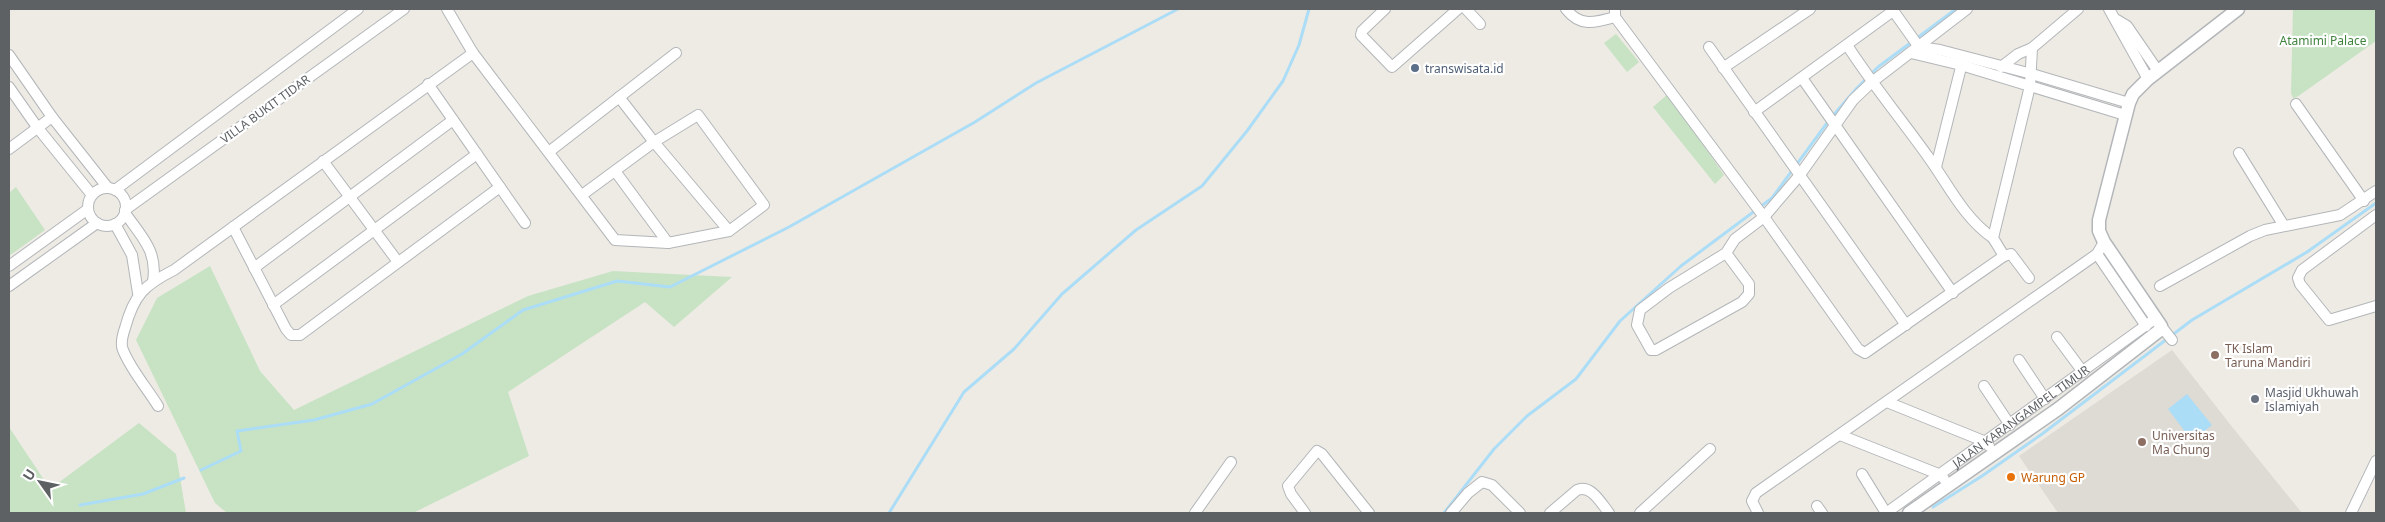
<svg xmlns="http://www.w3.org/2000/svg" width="2385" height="522" font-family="'Noto Sans',sans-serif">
	<rect width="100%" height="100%" fill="#eeebe5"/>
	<polygon fill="#dedad4" points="2172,350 2233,428 2302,513 2058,513 2019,456"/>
	<g fill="#c7e3c4">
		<polygon points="2293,9 2376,9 2376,41 2297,97 2293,98 2291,93"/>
		<polygon points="1616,34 1639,62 1627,72 1604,43"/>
		<polygon points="1668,94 1724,175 1715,184 1653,107"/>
		<polygon points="16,187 45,230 9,256 9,193"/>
		<polygon points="210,266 260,371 294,410 528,296 613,271 732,277 674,327 645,302 508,392 529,456 413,513 227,513 215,503 136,340 157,298"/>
		<polygon points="139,423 176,454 186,513 9,513 9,427 50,489"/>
	</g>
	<polygon fill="#acddf7" points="2187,394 2212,425 2192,441 2168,409"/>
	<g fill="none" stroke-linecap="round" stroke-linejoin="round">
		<g stroke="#acddf7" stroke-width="3">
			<polyline points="201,470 241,451 237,431 314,420 372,404 462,354 523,310 617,281 670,287 789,227 975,122 1036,83 1178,9"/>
			<polyline points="80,505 143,494 184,478"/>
			<polyline points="1933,507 1982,476 2042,434 2192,320 2307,252 2376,203"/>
			<polyline points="889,513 964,392 1014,349 1062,294 1136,230 1202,186 1247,131 1283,81 1299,45 1309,9"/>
			<polyline points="1444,513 1494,449 1527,416 1576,379 1620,321 1681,266 1772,198 1830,119 1857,88 1878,67 1956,9"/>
		</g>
		<g stroke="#b3b6b9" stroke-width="12">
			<g id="minor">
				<polyline points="447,9 473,53 615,240 668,243 729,231 764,205 698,115 654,142 582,195"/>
				<polyline points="1385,9 1362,31 1361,35 1392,67 1458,9"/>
				<polyline points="1466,9 1480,24"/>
				<path d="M1566 9C1580 27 1594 23 1615 17"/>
				<polyline points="1615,9 1615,17 1764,217 1858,349 1865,353 2004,256 1993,238 2030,86 2032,48"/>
				<polyline points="1892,9 1919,47 1940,50 2032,74 2129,103"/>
				<polyline points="2109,9 2148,79"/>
				<polyline points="2117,20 2127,26 2158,71"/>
				<path d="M1847 45C1872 84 1902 120 1929 158 1949 186 1964 218 1993 238"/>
				<polyline points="1709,47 1906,325"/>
				<polyline points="1911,53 1961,65 2125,115"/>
				<polyline points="9,55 52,117 108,188"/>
				<polyline points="2001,67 2018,54 2032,48 2078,9"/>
				<polyline points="1723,68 1810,9"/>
				<polyline points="1802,78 1953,293"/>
				<polyline points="428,84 525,223"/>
				<polyline points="9,87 37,127 92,195"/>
				<polyline points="619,97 654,142 729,231"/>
				<polyline points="2296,104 2364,201"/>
				<polyline points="1754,112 1893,11"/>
				<polyline points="9,149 52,117"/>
				<polyline points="550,151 676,53"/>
				<polyline points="2239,153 2284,226"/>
				<polyline points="323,161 398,262"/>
				<polyline points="1936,167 1963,59"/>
				<polyline points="615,171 668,243"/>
				<circle cx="107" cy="207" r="19"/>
				<polyline points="115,190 358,9"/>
				<polyline points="125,210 404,9"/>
				<path d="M125 213C141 236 158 251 153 281"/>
				<polyline points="2376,215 2302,270 2298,278 2300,284 2329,320 2376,306"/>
				<polyline points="115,224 132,255 138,293"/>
				<polyline points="233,227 286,329 291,335 300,335 500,187"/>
				<polyline points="1726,253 1749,284 1749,294 1742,302 1656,350 1651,350 1637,325 1640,310 1669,288 1726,253 1735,239 1764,217 1799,176 1853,100 1872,82 1967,9"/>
				<polyline points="2097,254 2146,326"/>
				<polyline points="2004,256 2011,254 2029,278"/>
				<polyline points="9,266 88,209"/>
				<polyline points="254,268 453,120"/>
				<polyline points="9,286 97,223"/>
				<polyline points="2160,286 2250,236 2265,230 2340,215 2376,191"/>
				<polyline points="273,305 477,154"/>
				<polyline points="2161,326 2172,340"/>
				<polyline points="2057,337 2083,372"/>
				<polyline points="2019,360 2045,399"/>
				<polyline points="1984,386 2010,425"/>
				<polyline points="1887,402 1986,442 1989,446"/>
				<path d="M158 406C147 388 131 370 123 350 120 344 123 334 125 328 134 295 144 285 174 270L473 53"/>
				<polyline points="1840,435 1941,475 1944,479"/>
				<polyline points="1862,474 1886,513"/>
				<polyline points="1817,506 1822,513"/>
				<polyline points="1195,513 1231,462"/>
				<polyline points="1305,513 1291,494 1288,486 1317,451 1322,454 1369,513"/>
				<polyline points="1451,513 1468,493 1482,482 1492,485 1520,513"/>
				<path d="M1550 513 1577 490C1591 484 1601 503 1609 513"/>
				<polyline points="1640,513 1710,449"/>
				<polyline points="1758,513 1752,501 1756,493 2087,261 2097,254 2104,242"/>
				<path id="s1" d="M1886 513 2156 318"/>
				<polyline points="2351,513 2376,461"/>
			</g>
		</g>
		<g stroke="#b3b6b9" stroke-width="15">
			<polyline id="tertiary" points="1909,513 2058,409 2160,330 2161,326 2104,242 2099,231 2099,220 2129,103 2133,94 2148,79 2238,9"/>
		</g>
		<use href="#minor" stroke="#fff" stroke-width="10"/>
		<use href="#tertiary" stroke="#fff" stroke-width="12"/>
	</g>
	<circle fill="#5c6f8a" stroke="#fff" stroke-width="2" cx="1415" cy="68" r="5"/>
	<g fill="#8d6e63" stroke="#fff" stroke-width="2">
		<circle cx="2215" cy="355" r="5"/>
		<circle cx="2142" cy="442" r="5"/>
	</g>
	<circle fill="#6b7280" stroke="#fff" stroke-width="2" cx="2255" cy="399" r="5"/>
	<circle fill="#e8710a" stroke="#fff" stroke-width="2" cx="2011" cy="477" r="5"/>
	<g text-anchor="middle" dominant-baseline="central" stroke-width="4.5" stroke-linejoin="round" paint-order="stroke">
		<g font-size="12" fill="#40833e" stroke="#fff">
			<text x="2323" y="40">Atamimi Palace</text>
		</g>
		<g font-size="12" fill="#4e5e75" stroke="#fff" text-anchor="start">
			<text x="1425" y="68">transwisata.id</text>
		</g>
		<g font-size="12" fill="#5d6164" stroke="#fff">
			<text transform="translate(265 109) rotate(-36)">VILLA BUKIT TIDAR</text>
			<text stroke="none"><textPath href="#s1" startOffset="166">JALAN KARANGAMPEL TIMUR</textPath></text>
		</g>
		<g font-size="12" fill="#785e54" stroke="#fff" text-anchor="start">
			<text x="2225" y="348">TK Islam<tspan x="2225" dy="14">Taruna Mandiri</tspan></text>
			<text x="2152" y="435">Universitas<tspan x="2152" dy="14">Ma Chung</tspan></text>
		</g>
		<g font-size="12" fill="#5b616d" stroke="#fff" text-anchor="start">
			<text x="2265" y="392">Masjid Ukhuwah<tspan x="2265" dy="14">Islamiyah</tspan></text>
		</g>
		<g font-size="12" fill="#c56008" stroke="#fff" text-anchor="start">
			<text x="2021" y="477">Warung GP</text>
		</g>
	</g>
	<rect width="2385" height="522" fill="none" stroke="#5d6164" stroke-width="20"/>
	<g transform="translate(40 482) rotate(303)" stroke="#ffffff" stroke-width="4" paint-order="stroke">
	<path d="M0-4L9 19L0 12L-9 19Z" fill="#5d6164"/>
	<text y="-8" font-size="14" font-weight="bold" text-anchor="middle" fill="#5d6164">U</text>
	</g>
</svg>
